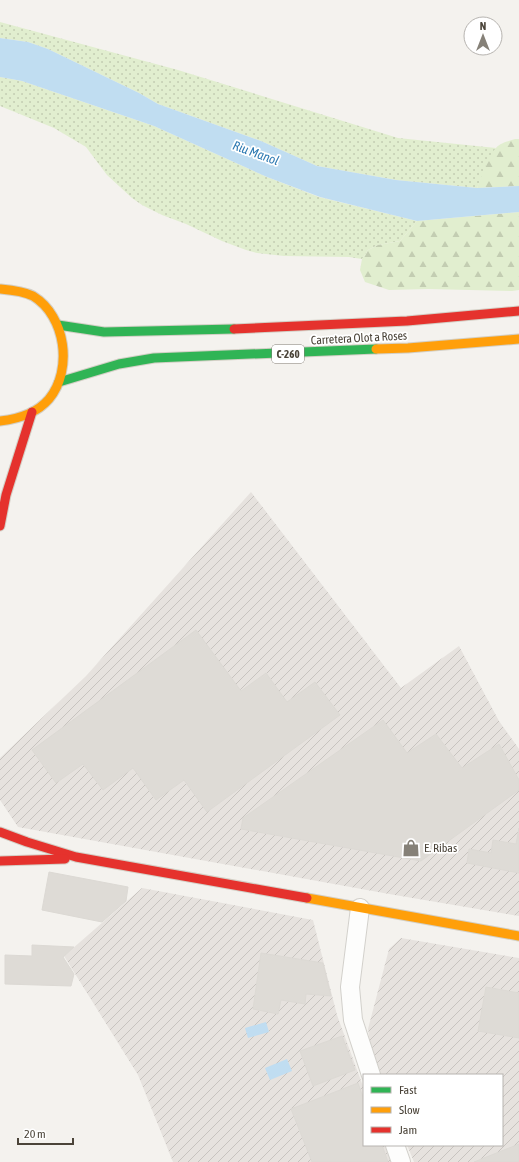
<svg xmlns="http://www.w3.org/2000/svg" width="519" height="1162" font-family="'Asap Condensed',sans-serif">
	<defs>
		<pattern id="industrial-furrows" width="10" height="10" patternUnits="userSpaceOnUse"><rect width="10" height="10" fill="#e6e2de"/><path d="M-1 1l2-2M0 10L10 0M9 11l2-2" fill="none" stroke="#c7c3bf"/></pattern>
		<pattern id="grass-dots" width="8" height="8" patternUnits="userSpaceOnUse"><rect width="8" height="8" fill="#e1eecf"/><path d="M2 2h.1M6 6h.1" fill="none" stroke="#c3cdb2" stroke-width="1.8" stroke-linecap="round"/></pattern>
		<pattern id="forest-firs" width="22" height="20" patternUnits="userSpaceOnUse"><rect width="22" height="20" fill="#e1eecf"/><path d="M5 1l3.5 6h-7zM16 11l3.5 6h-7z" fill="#c3cdb2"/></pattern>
	</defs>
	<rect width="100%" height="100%" fill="#f4f2ee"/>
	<g fill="url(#industrial-furrows)">
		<polygon points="251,492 401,688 459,646 499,721 519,749 519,916 389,894 18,827 0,800 0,758 86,676"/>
		<polygon points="142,888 313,920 337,1015 364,1089 364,1145 385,1145 391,1162 173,1162 138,1075 64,956"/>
		<polygon points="401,938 519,958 519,1162 414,1162 407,1145 502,1145 502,1075 378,1075 373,1062 368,1029 389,949"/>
	</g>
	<g fill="url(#grass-dots)">
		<polygon points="0,22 178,70 398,138 496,148 485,168 477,188 396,180 317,166 261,141 158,104 139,93 48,49 28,42 0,38"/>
		<polygon points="0,77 22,81 154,126 267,177 319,197 417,221 400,241 378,245 368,250 362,259 349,257 284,256 257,253 246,250 222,241 186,224 162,215 142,205 132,198 107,175 86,147 54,128 0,106"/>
	</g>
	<g fill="url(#forest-firs)">
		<path d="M515 139H519V186L477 188C482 175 486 158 496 148 500 143 509 141 515 139Z"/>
		<polygon points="519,212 519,290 512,291 428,289 389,290 365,282 360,270 362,259 368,250 378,245 400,241 417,221"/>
	</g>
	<g fill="#c0ddf1">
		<polygon points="0,38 28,42 48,49 139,93 158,104 261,141 317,166 396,180 477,188 519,186 519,212 417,221 320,197 267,177 154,126 22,81 0,77"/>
		<polygon points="266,1022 269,1032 248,1038 245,1028"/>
		<polygon points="287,1059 292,1071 270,1080 265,1068"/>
	</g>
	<g fill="#dedbd6" stroke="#dcd9d4">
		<polygon points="196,630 241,691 266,673 287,702 315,682 340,715 207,812 184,780 156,800 133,768 103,790 83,764 56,783 32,750"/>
		<polygon points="383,720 407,753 436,734 462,768 499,744 519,780 519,790 421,861 241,829 243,818"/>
		<polygon points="519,828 519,873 467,863 469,849 491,853 493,840 516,844"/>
		<polygon points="49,872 128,887 126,901 102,922 42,910"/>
		<polygon points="32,945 74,947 63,957 74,974 71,986 5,984 5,955 32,956"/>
		<polygon points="261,953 323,963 331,996 306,994 305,1004 281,1000 278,1014 253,1009"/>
		<polygon points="486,987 519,993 519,1038 478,1031"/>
		<polygon points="342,1036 355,1070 313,1086 300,1051"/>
		<polygon points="358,1083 364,1100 364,1145 382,1145 388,1162 312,1162 291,1109"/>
		<polygon points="519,1144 519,1162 474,1162"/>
	</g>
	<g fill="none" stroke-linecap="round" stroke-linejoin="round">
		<g stroke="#d2d0cb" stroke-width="20">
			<g id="street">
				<polyline points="360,908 350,987 353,1020 371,1075"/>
				<polyline points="395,1145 401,1162"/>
			</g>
		</g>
		<g stroke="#d3cfc5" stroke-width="11">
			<g id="fast">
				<polyline points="58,325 104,332 234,329"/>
				<polyline points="59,382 119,364 154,358 376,349"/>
			</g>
		</g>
		<g stroke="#d3cfc5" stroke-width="11">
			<g id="slow">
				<path d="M0 289C11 290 23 291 33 296 66 316 73 370 49 399 37 413 18 419 0 421"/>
				<polyline points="376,349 408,348 519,339"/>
				<polyline points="307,898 519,936"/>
			</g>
		</g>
		<g stroke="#d3cfc5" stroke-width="11">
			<g id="jam">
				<polyline points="234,329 407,321 519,311"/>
				<polyline points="0,526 6,495 32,412"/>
				<polyline points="0,832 27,842 76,857 307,898"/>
				<polyline points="0,861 65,859"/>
			</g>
		</g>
		<use href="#street" stroke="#fdfdfc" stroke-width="18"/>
		<use href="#fast" stroke="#30b455" stroke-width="9"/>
		<use href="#slow" stroke="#ff9f0a" stroke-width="9"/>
		<use href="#jam" stroke="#e5322d" stroke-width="9"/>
	</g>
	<defs>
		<g id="shop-bare" transform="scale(1.38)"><path d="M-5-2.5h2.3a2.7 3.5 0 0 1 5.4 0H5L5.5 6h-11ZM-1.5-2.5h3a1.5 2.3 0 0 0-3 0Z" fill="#868178" stroke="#fff" stroke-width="2.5" paint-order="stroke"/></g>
	</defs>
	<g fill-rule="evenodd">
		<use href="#shop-bare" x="411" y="848"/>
	</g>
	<g text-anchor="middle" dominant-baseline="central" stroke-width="3.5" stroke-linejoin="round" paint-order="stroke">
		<rect fill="#fff" stroke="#817c74" stroke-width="1" x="272" y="345" width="32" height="18" rx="3"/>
		<g font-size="11" font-weight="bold" fill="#4b4439">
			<text x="288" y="354">C-260</text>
		</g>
		<g font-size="12" fill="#4b4439" stroke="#fff">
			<text transform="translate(359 338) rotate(-3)">Carretera Olot a Roses</text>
		</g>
		<g font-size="12" fill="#4b4439" stroke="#fff" text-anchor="start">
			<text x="424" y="848">E. Ribas</text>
		</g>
		<g font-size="13" font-style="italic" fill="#2e7ab2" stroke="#fff">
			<text transform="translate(256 153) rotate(20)">Riu Manol</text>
		</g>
	</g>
	<rect x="363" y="1074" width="140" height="72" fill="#ffffff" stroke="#b7b4b0"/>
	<rect x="371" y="1087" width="20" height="6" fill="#30b455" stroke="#b7b4b0"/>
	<text x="399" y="1094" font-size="12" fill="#4b4439">Fast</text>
	<rect x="371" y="1107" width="20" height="6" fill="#ff9f0a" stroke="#b7b4b0"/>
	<text x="399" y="1114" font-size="12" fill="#4b4439">Slow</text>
	<rect x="371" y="1127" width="20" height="6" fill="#e5322d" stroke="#b7b4b0"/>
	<text x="399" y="1134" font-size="12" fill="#4b4439">Jam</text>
	<g transform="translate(483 36)"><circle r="19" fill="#ffffff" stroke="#b7b4b0"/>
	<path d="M0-3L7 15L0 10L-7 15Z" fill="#868178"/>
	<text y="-6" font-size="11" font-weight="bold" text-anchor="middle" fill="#4b4439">N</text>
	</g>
	<path d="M18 1138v6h55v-6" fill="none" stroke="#4b4439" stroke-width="2"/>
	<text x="24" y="1138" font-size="12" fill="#4b4439" stroke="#ffffff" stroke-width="3" paint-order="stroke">20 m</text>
</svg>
